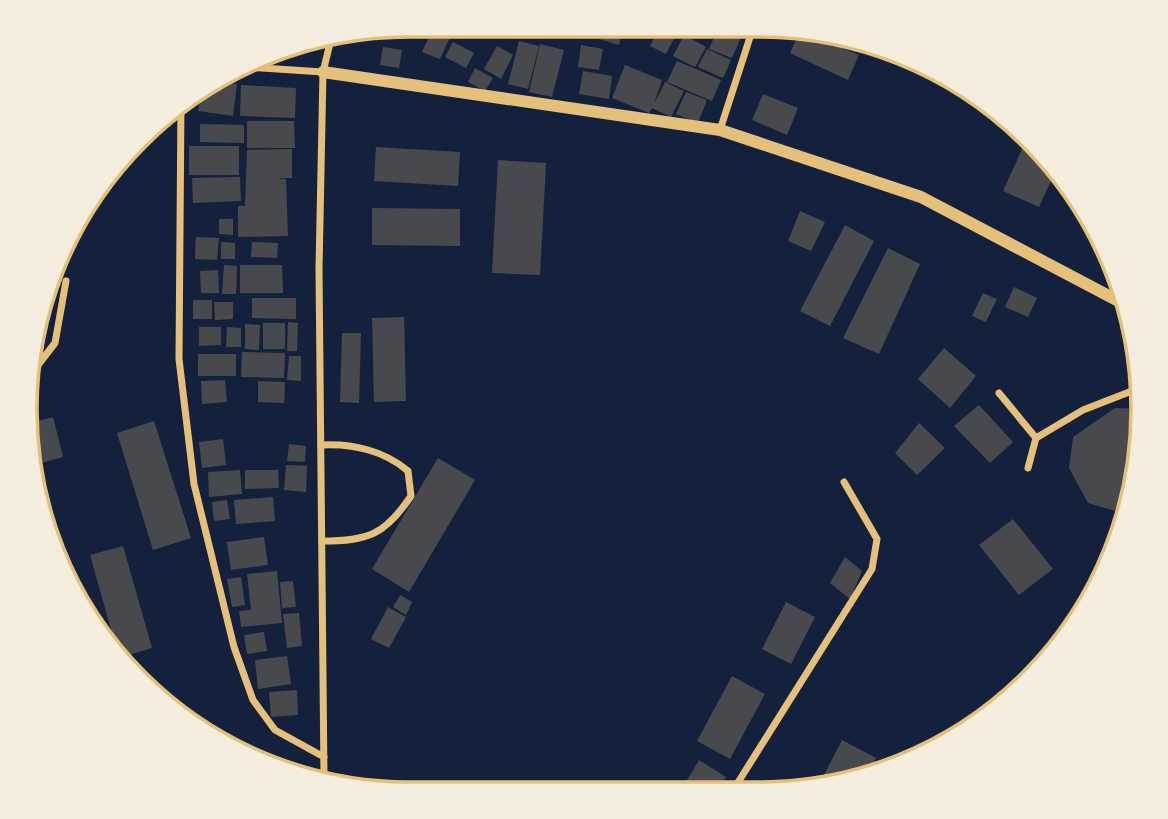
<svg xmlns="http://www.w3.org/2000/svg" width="1168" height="819" font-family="'Varela Round',sans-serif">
	<rect width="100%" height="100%" fill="#14213d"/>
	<g fill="#48494c">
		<polygon points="433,28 451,35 440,59 422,52"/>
		<polygon points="602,28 623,28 619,45 599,39"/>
		<polygon points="659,29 679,29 666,54 650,46"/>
		<polygon points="717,30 744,30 732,58 709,49"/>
		<polygon points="800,31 859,55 848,80 790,53"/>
		<polygon points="684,35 706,47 695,67 673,56"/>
		<polygon points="519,41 539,46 528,89 508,84"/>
		<polygon points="453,42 474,53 466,68 445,57"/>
		<polygon points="540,44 564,50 552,97 529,92"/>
		<polygon points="581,45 603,49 599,70 578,67"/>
		<polygon points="497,46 513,55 501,79 484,69"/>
		<polygon points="383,47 402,50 399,68 380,65"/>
		<polygon points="707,49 731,60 723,78 698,67"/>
		<polygon points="677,61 721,80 712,101 667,82"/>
		<polygon points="625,65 662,80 654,104 665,82 684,91 671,117 652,108 649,113 612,98"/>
		<polygon points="475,68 493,78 485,91 468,82"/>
		<polygon points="583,71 612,76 609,99 579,94"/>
		<polygon points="215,81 237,84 233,116 198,111 201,87"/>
		<polygon points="241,85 296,88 295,118 240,116"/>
		<polygon points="686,92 707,100 698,123 676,114"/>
		<polygon points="763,94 798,108 787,135 752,120"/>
		<polygon points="247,121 294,121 295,148 247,148"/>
		<polygon points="200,124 244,125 244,143 200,142"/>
		<polygon points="1027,138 1048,155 1056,170 1039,207 1003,191"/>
		<rect x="189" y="146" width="50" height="29"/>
		<polygon points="376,147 460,152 458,186 374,181"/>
		<polygon points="292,149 292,178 276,178 286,179 288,236 238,237 238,206 245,206 247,150"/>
		<polygon points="498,160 546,163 540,275 492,273"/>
		<polygon points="240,177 241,201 193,203 192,178"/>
		<polygon points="372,208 460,209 460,246 372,245"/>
		<polygon points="800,211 825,222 811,251 788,241"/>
		<polygon points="219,219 233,219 233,235 219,234"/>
		<polygon points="845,225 874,241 830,326 800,311"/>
		<polygon points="196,237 219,238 217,260 195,259"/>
		<polygon points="221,242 235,243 235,259 221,259"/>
		<polygon points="252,242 278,243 277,258 251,257"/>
		<polygon points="888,248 920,264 879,354 843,338"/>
		<polygon points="224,265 237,266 236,294 222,294"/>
		<polygon points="240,265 282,265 283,293 240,293"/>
		<polygon points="218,270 219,293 201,293 200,271"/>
		<polygon points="1014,287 1037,298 1028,317 1005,307"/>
		<polygon points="983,293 997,299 986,322 972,316"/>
		<polygon points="252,298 296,298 296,319 252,318"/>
		<rect x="193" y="300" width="19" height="19"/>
		<polygon points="214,302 233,302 233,319 215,320"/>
		<polygon points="404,317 406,401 374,402 372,318"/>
		<polygon points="288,322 298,323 297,351 287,351"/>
		<rect x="263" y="323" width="22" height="26"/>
		<polygon points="245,324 260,325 259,350 245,349"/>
		<polygon points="199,327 221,327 221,345 199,346"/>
		<polygon points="227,327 241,328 241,347 226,347"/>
		<polygon points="342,333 361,333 359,403 340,402"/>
		<polygon points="944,348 976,376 950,408 918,379"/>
		<polygon points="242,352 285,353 284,378 241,377"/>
		<rect x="198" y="354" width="38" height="22"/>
		<polygon points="289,356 301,356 301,381 287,380"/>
		<polygon points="225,380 227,402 202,404 201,381"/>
		<polygon points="258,381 285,382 284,403 258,402"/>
		<polygon points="979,405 1013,442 990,463 954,426"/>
		<polygon points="1115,408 1139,409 1143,434 1122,513 1088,503 1069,468 1073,437"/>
		<polygon points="53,417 63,457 30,466 28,424"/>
		<polygon points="154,421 191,538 153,550 117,433"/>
		<polygon points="919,423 945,448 917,475 895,453"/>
		<polygon points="223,439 226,465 202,468 199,442"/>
		<polygon points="289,444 306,446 305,462 287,461"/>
		<polygon points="438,458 475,480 409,592 372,569"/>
		<polygon points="286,465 307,466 306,492 284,490"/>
		<polygon points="240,470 242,494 209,497 208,472"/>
		<polygon points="245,470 278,470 279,488 245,489"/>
		<polygon points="273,497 275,521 236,524 234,500"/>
		<polygon points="227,500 230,519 214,521 212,502"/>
		<polygon points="1013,519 1053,569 1019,595 979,545"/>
		<polygon points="264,537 268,565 231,570 227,542"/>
		<polygon points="123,546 152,648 119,658 90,555"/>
		<polygon points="845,557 862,571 850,599 830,583"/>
		<polygon points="277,571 282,623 241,627 239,611 251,610 247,574"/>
		<polygon points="241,577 245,605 232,607 227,579"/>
		<polygon points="293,581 296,607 282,608 280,582"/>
		<polygon points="400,595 412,602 406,615 393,607"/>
		<polygon points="786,602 815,617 791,664 762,649"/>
		<polygon points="388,607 406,617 389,648 371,639"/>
		<polygon points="299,613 302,646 287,648 283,614"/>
		<polygon points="264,632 267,651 247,654 244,635"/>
		<polygon points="287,656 291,684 258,689 255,660"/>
		<polygon points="732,676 765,694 730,759 697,741"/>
		<polygon points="297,690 298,715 271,717 269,692"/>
		<polygon points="842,740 876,758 867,774 836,783 824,775"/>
		<polygon points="699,760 726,777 717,792 680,792"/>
	</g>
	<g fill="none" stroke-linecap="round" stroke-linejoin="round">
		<g stroke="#e5c07b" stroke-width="7">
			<polyline points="246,67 323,72"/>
			<polyline points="181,102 179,359 194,484 234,647 253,700 275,730 324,757"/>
			<polyline points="720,130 752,31"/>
			<polyline points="28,378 55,343 66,281"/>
			<polyline points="999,393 1036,438"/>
			<path d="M321 445C352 443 385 451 408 471L411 496C385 535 368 541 322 541"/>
			<polyline points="1028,468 1036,438 1083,410 1137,389"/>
			<polyline points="324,778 319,269 323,72 332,35"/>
			<polyline points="732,792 872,569 877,539 844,482"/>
		</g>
		<polyline stroke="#e5c07b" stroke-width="12" points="323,72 720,130 921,197 1126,305"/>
	</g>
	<path d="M0 0H1168V819H0ZM409 37H759A372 372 0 0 1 1131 409V410A372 372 0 0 1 759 782H409A372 372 0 0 1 37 410V409A372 372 0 0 1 409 37Z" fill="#f5edde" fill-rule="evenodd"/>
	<path fill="none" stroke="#e5c07b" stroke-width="3.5" d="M409 37H759A372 372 0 0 1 1131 409V410A372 372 0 0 1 759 782H409A372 372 0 0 1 37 410V409A372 372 0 0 1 409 37Z"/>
</svg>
